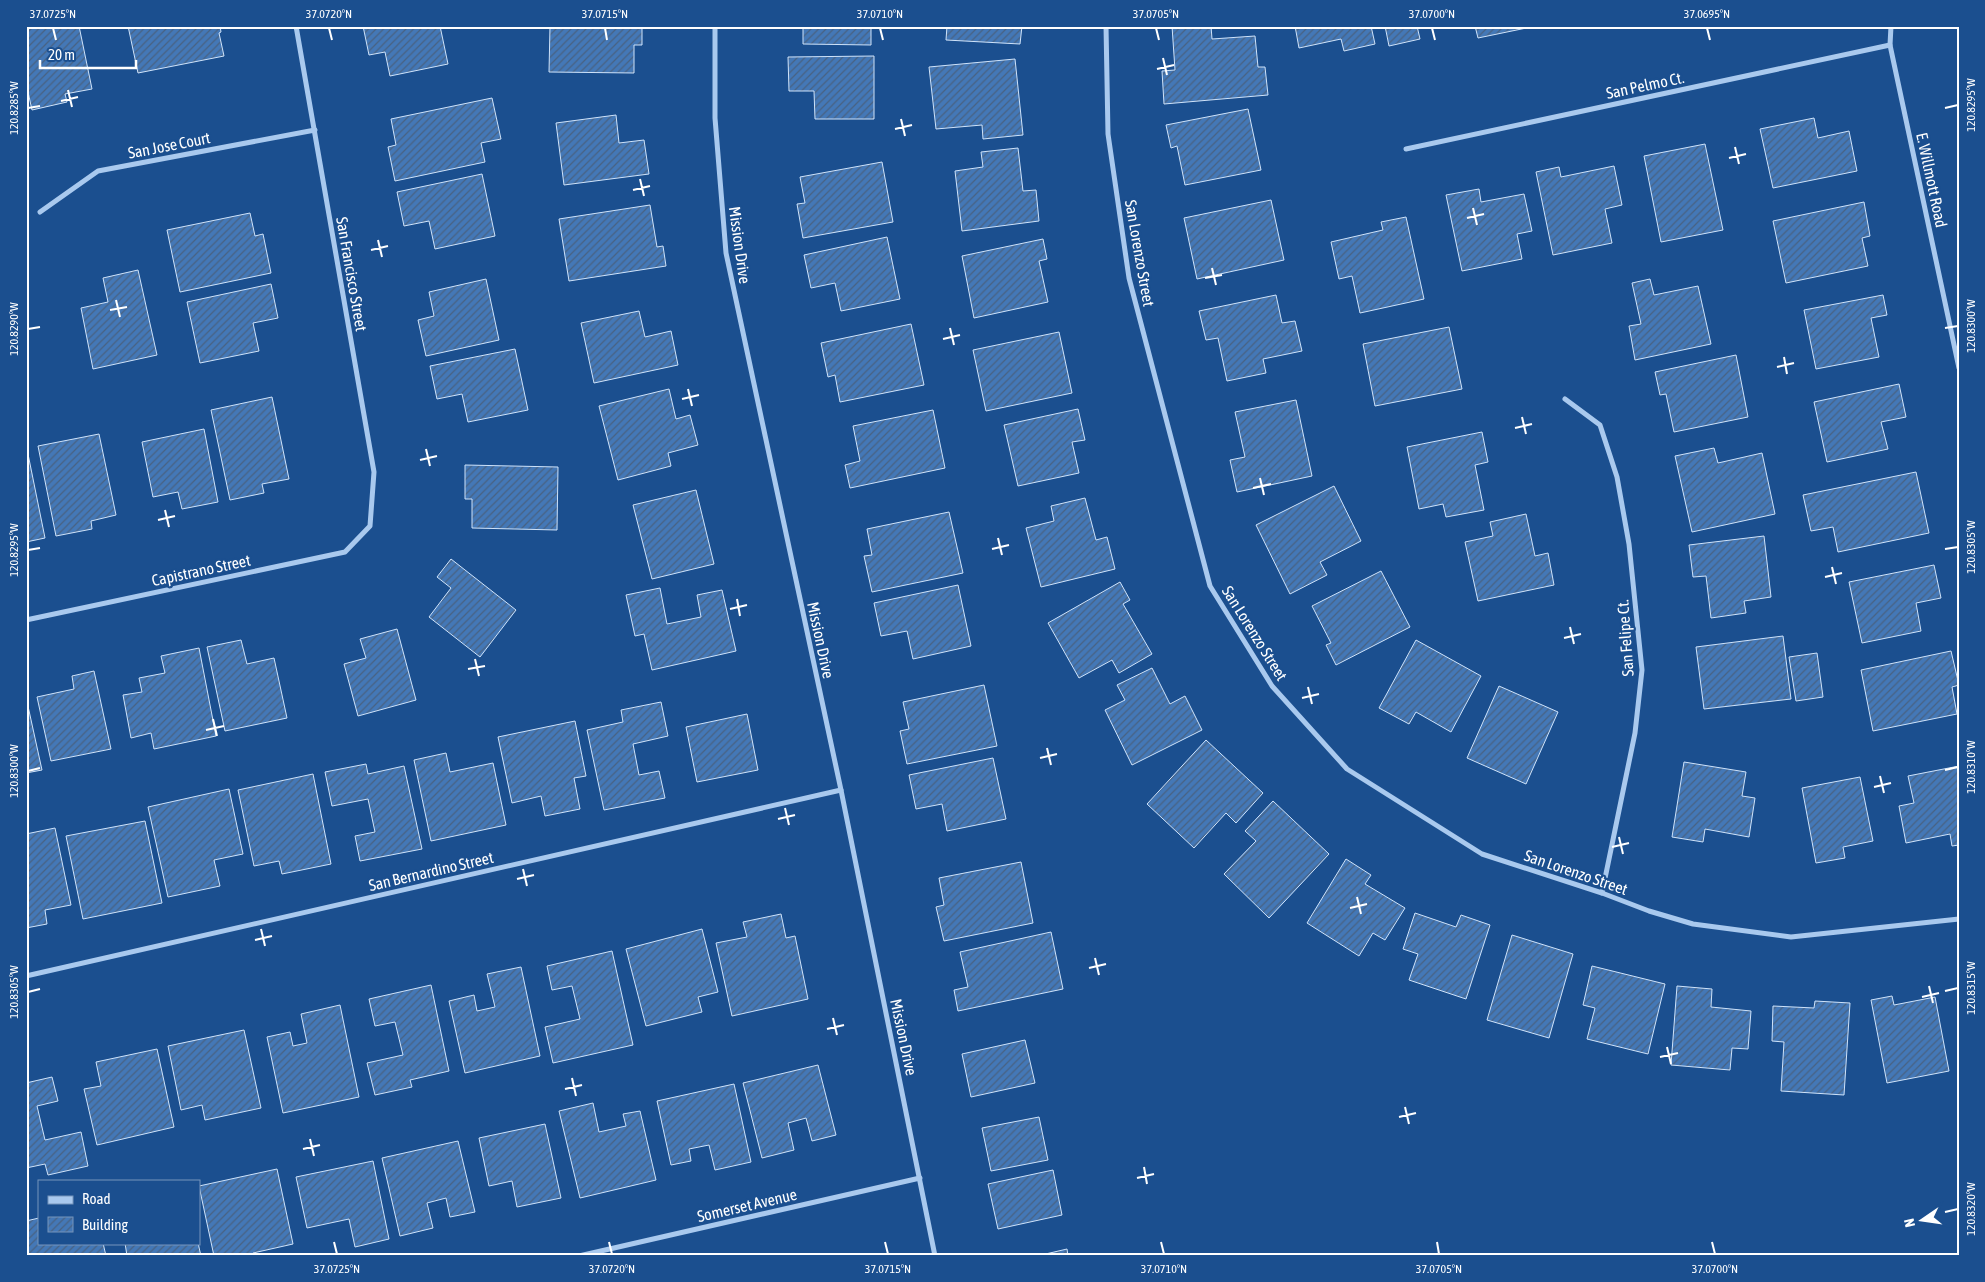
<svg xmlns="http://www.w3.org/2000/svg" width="1985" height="1282" font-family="'Asap Condensed',sans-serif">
	<defs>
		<pattern id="building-hatch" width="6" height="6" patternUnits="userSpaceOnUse" patternTransform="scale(1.25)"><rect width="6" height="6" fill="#4478b7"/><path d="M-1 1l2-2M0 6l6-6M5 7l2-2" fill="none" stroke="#486282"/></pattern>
	</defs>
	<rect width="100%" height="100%" fill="#1b4f8f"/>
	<g fill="url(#building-hatch)" stroke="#cfe3fa">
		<polygon points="26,26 79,26 92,89 65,94 67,102 32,110 26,83"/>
		<polygon points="128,26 220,26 221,32 219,33 224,56 138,73"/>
		<polygon points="363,26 440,26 448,64 390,76 385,52 369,55"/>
		<polygon points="550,26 642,26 642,45 634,45 634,73 549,72"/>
		<polygon points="803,26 871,26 871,45 803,44"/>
		<polygon points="947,26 1022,26 1020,44 946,40"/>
		<polygon points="1172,26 1211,26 1212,39 1255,36 1258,67 1265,67 1268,95 1164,104 1162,71 1175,70"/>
		<polygon points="1295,26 1371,26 1375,44 1344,51 1341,39 1299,48"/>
		<polygon points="1385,26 1417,26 1420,39 1389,46"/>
		<polygon points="1475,26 1536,26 1478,38"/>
		<polygon points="874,56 874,119 815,119 814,91 789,91 788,57"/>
		<polygon points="1015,59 1023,135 983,139 982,125 936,129 929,67"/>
		<polygon points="492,98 501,139 481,143 485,162 395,181 388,147 396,145 391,119"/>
		<polygon points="1248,109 1261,170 1185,185 1177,146 1171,148 1166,125"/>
		<polygon points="616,115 619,143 644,140 649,174 564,185 556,123"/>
		<polygon points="1814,118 1818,138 1849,131 1857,171 1773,188 1760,129"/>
		<polygon points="1705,144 1723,230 1661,242 1644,156"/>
		<polygon points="1018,148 1023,191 1036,190 1039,221 962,231 955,171 983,167 981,152"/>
		<polygon points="882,162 893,222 803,238 797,204 805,203 800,177"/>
		<polygon points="1614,166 1622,205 1605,209 1612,243 1553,255 1536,172 1559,167 1561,177"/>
		<polygon points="482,174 495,236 435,249 429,221 404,226 397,192"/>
		<polygon points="1479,189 1481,202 1524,194 1532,231 1517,234 1522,259 1462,271 1446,195"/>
		<polygon points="1271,200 1284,260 1197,279 1184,218"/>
		<polygon points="1864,202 1870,236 1862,238 1868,266 1786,283 1773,221"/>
		<polygon points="650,205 657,247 663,246 666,266 569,281 559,219"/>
		<polygon points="250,213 255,236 263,234 271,273 180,292 167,230"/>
		<polygon points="1406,217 1424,299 1360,313 1352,276 1339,279 1331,242 1383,230 1381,222"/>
		<polygon points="887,237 900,299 841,311 835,283 811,288 804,255"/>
		<polygon points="1043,239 1047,259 1039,261 1048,302 974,318 962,256"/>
		<polygon points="138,270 157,355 93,369 81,308 108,302 103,278"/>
		<polygon points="486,279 499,340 426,356 418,320 434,316 429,292"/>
		<polygon points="1650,279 1654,295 1698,286 1711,344 1635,360 1629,326 1641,324 1632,283"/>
		<polygon points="271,284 278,318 253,323 259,351 200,363 187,302"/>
		<polygon points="1276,295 1282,323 1295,321 1302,351 1263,359 1266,373 1227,381 1218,338 1206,340 1199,311"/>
		<polygon points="1883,295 1887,315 1871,318 1879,357 1816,369 1804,310"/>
		<polygon points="639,311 645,337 671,331 678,365 594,383 581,323"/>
		<polygon points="911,324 924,385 840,402 835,375 828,377 821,343"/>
		<polygon points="1449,327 1462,389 1375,406 1363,344"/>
		<polygon points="1059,332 1072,393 986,411 973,350"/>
		<polygon points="515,349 528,410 468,422 462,394 437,399 430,366"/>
		<polygon points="1736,355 1748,417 1674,432 1666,394 1660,395 1655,372"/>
		<polygon points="1899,384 1906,417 1881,422 1888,449 1827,462 1814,402"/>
		<polygon points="669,389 676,419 690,415 698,445 668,453 671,466 618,480 599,406"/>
		<polygon points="272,397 289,479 262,484 264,493 230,500 211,410"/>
		<polygon points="1296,400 1312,476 1237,492 1230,460 1245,457 1235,412"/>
		<polygon points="1078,409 1085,440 1072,442 1079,473 1018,486 1004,425"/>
		<polygon points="933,410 945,468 850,488 845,465 860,461 853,426"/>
		<polygon points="204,429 218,502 182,509 178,492 153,497 142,442"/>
		<polygon points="1482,432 1488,462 1475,465 1484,510 1446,517 1443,504 1419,509 1407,447"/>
		<polygon points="99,434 116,515 91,521 92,529 56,536 38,446"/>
		<polygon points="1714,448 1718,463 1762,453 1775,514 1692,532 1675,456"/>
		<polygon points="26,454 28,454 45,538 26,542"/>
		<polygon points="465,465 558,467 557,530 472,528 472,499 465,499"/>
		<polygon points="1916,472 1929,533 1838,552 1833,527 1811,531 1803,495"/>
		<polygon points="1334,486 1361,541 1320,562 1327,575 1290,594 1256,525"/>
		<polygon points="696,490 714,564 652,579 633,505"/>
		<polygon points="1085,498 1096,540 1107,537 1115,569 1041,587 1026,528 1054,521 1051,506"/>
		<polygon points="949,512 963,573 872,592 864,556 872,555 867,529"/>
		<polygon points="1526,514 1535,556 1548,553 1554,585 1478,601 1465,542 1493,536 1490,522"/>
		<polygon points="1764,536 1771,597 1744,601 1746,613 1711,618 1706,576 1693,577 1689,545"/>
		<polygon points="451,559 516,610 480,657 429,617 451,588 437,577"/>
		<polygon points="1934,565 1941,598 1916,603 1921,631 1862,643 1849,582"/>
		<polygon points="1381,571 1410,627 1336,665 1326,645 1331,643 1312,606"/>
		<polygon points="1120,582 1130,600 1123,604 1152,654 1119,673 1112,660 1079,678 1048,623"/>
		<polygon points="958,585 971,646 913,659 907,631 881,636 874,603"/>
		<polygon points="660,588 667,624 701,617 697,595 722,590 736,651 652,670 644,634 635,636 626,595"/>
		<polygon points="397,629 416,700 358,716 344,664 366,658 360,639"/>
		<polygon points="1783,636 1791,699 1704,709 1696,647"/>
		<polygon points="241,640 247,664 274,658 287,718 225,731 207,647"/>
		<polygon points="1416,640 1481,676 1451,732 1416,712 1409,724 1379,708"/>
		<polygon points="199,648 216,736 154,749 151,733 131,738 123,695 142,692 139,678 165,673 161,656"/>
		<polygon points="1951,651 1959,685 1952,687 1957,714 1873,731 1861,670"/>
		<polygon points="1817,653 1823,697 1796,701 1789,657"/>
		<polygon points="1152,668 1170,704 1185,696 1202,730 1132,765 1105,710 1125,700 1117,685"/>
		<polygon points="94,671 111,749 51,761 37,697 74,689 72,676"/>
		<polygon points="984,685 997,746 907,764 900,731 909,729 903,702"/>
		<polygon points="1499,686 1558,712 1526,784 1467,758"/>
		<polygon points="26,697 42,770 26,773"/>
		<polygon points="661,702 668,736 633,744 639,775 659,771 665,798 604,810 587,730 623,722 621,710"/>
		<polygon points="747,714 758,770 697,782 686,727"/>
		<polygon points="575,721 586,776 574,778 580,809 545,816 541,796 512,803 498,737"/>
		<polygon points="1206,740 1263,793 1236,823 1226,813 1194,848 1147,804"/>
		<polygon points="446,753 450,772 493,763 506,825 431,841 414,760"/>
		<polygon points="993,758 1006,819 947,831 942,804 916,809 909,775"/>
		<polygon points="1684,762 1746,772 1742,796 1755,798 1749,837 1705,829 1703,842 1672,837"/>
		<polygon points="366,764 368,774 404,766 422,849 360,861 355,836 375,832 368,799 332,806 325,772"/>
		<polygon points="1959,766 1959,845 1952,846 1950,834 1906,843 1899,806 1914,803 1908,776"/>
		<polygon points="313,774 331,864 282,874 279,861 254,866 238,790"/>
		<polygon points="1860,777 1873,841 1843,847 1845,858 1816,863 1802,788"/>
		<polygon points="229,789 243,854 214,860 220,886 168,897 148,807"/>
		<polygon points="1273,801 1329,854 1269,918 1224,874 1256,841 1245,831"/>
		<polygon points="145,821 162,903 83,919 66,836"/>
		<polygon points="55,828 71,905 45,910 47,924 26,928 26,834"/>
		<polygon points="1346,859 1371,875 1365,884 1405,908 1385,940 1373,933 1359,956 1307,923"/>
		<polygon points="1021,862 1033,923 944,941 936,907 944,905 939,878"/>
		<polygon points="1415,913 1456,927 1461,915 1490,925 1466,999 1409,980 1418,954 1403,949"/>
		<polygon points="781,914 786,938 795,936 808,999 732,1016 716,943 747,937 743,922"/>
		<polygon points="702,929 718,992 698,997 702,1012 646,1026 626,949"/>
		<polygon points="1051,932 1063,989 958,1011 954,990 968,987 960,952"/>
		<polygon points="1512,935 1573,954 1549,1038 1487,1020"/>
		<polygon points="612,951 633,1045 553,1063 545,1027 580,1019 572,986 552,990 547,966"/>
		<polygon points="1592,966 1665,984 1648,1054 1587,1039 1595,1008 1583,1005"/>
		<polygon points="521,967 540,1056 465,1073 449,1001 474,995 477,1011 495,1007 487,974"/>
		<polygon points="431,985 449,1071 410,1080 412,1087 375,1095 367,1063 403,1055 395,1022 375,1026 369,999"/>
		<polygon points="1677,986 1712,989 1711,1007 1751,1011 1748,1049 1732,1048 1730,1070 1671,1065"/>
		<polygon points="1892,996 1894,1005 1935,997 1949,1071 1887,1083 1871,1000"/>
		<polygon points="1815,1001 1850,1003 1844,1095 1781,1091 1784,1042 1772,1041 1773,1006 1814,1008"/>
		<polygon points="340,1005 359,1097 283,1113 267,1037 290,1032 293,1046 307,1043 301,1014"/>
		<polygon points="244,1030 261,1108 205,1120 202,1105 181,1110 168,1046"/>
		<polygon points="1025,1040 1035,1083 971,1097 962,1054"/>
		<polygon points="157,1049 174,1127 97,1145 84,1089 101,1086 96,1062"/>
		<polygon points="818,1065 836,1135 812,1141 806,1118 788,1123 794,1150 762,1158 743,1083"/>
		<polygon points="52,1077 58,1101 37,1106 45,1140 81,1132 88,1166 48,1175 45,1164 26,1168 26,1083"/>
		<polygon points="734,1084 751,1162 715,1170 709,1145 689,1149 691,1161 671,1165 657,1101"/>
		<polygon points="593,1103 599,1132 626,1126 623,1114 640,1111 656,1180 580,1198 559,1111"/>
		<polygon points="1039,1117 1048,1160 991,1171 982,1128"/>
		<polygon points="545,1124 561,1198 517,1207 512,1181 489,1186 479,1138"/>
		<polygon points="458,1141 475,1212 450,1217 446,1198 427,1203 433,1228 400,1236 382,1158"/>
		<polygon points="373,1161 389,1239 355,1247 349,1219 307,1228 296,1177"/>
		<polygon points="277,1169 293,1244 253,1253 254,1256 214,1256 199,1186"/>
		<polygon points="1053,1170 1062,1215 998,1229 988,1184"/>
		<polygon points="39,1218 39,1243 103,1243 106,1256 26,1256 26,1221"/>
		<polygon points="125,1243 198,1243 201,1256 127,1256"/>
		<polygon points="1067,1249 1068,1256 1037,1256"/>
	</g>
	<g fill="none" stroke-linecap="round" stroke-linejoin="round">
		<g stroke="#a9c9ee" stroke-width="5">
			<polyline points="715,26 715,118 726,253 841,790 935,1256"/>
			<polyline points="1106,26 1108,134 1129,278 1210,586 1272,686 1347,769 1482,854 1602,893 1649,911 1693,924 1791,937 1959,919"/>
			<polyline points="1891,26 1890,45 1959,368"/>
			<polyline points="1406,149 1890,45"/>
			<polyline points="40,212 98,171 315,130"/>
			<polyline points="1565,399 1600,425 1617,477 1629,544 1642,670 1635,733 1602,893"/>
			<polyline points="26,620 345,552 370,526 374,472 296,26"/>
			<polyline points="26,976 841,790"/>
			<polyline points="579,1256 920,1178"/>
		</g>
	</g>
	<path fill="none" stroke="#fff" stroke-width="2" d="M53 28 56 40M329 28 332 40M605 28 607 40M880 28 883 40M1156 28 1159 40M1432 28 1435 40M1707 28 1710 40M1163 58 1167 75M1157 69 1174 65M68 90 72 107M61 101 78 97M28 108 40 106M1945 108 1958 105M901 119 905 136M895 129 912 125M1735 147 1739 164M1729 158 1746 154M640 179 644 196M633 190 650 186M1473 208 1477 225M1467 218 1484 214M378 240 382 257M371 250 388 246M1212 268 1216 285M1205 278 1222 275M116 300 120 317M110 310 127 307M950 328 954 345M1945 328 1958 326M28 329 40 327M943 339 960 335M1784 357 1787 374M1777 367 1794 363M688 389 692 406M682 399 699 395M1522 417 1526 434M1515 428 1532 424M426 449 430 466M420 460 437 456M1260 478 1264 495M1253 488 1271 484M165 510 169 527M158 520 175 516M998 538 1002 555M992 549 1009 545M1945 549 1958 547M28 550 40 548M1832 567 1836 584M1825 577 1842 573M737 599 740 616M730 609 747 605M1570 627 1574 644M1564 638 1581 634M475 659 479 676M468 669 485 666M1308 687 1312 704M1302 698 1319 694M213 719 217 736M206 730 224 726M1047 748 1051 765M1040 758 1057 754M1945 770 1958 767M28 771 40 768M1880 776 1884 793M1874 787 1891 783M785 808 789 825M778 819 795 815M1619 837 1623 854M1612 847 1629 843M523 869 527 886M517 879 534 875M1357 897 1361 914M1350 908 1367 904M261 929 265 946M255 940 272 936M1095 958 1099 975M1089 968 1106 964M1929 986 1933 1003M1945 991 1958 988M28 992 40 989M1922 997 1939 993M833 1018 837 1035M827 1029 844 1025M1667 1047 1671 1064M1660 1057 1678 1053M572 1078 576 1096M565 1089 582 1085M1405 1107 1409 1124M1399 1117 1416 1113M310 1139 314 1156M303 1149 320 1145M1144 1167 1147 1184M1137 1178 1154 1174M1945 1212 1958 1209M334 1242 337 1254M609 1242 612 1254M885 1242 888 1254M1161 1242 1164 1254M1437 1242 1439 1254M1712 1242 1715 1254"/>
	<g text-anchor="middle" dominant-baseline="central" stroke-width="4.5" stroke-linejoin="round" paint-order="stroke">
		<g font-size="16" fill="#fff" stroke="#1b4f8f">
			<text transform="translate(1645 85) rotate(-12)">San Pelmo Ct.</text>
			<text transform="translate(169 145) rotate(-11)">San Jose Court</text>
			<text transform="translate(1932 180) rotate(78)">E. Willmott Road</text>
			<text transform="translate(740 245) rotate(82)">Mission Drive</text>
			<text transform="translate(1140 253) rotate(80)">San Lorenzo Street</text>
			<text transform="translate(352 274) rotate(80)">San Francisco Street</text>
			<text transform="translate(201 570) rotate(-12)">Capistrano Street</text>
			<text transform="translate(1255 633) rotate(58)">San Lorenzo Street</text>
			<text transform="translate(1625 638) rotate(-94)">San Felipe Ct.</text>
			<text transform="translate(821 640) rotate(78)">Mission Drive</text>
			<text transform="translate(431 871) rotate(-13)">San Bernardino Street</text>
			<text transform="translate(1576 872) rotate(19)">San Lorenzo Street</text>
			<text transform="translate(904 1037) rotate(78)">Mission Drive</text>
			<text transform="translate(747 1205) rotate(-13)">Somerset Avenue</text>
		</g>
	</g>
	<rect width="1985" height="1282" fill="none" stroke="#1b4f8f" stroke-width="55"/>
	<rect x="38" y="1180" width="162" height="65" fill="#1b4f8f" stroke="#7695bc"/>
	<rect x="48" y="1196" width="25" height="8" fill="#a9c9ee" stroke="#7695bc"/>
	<text x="82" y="1204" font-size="15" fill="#ffffff">Road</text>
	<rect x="48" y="1217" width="25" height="15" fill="url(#building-hatch)" stroke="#7695bc"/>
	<text x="82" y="1230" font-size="15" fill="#ffffff">Building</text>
	<g transform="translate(1922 1220) rotate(257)" stroke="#1b4f8f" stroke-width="4" paint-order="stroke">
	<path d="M0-4L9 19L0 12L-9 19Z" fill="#ffffff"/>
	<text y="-8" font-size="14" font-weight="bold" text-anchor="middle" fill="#ffffff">N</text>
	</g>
	<path d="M40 60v8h96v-8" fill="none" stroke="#ffffff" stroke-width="2.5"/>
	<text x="48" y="60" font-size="15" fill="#ffffff" stroke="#1b4f8f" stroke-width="4" paint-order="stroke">20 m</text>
	<rect x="28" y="28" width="1930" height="1226" fill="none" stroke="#fff" stroke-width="2"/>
	<g font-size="12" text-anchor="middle" fill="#fff">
		<text x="53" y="18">37.0725°N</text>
		<text x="329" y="18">37.0720°N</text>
		<text x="605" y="18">37.0715°N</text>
		<text x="880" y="18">37.0710°N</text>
		<text x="1156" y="18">37.0705°N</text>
		<text x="1432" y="18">37.0700°N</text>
		<text x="1707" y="18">37.0695°N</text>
		<text transform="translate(1971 105) rotate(-90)" y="4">120.8295°W</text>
		<text transform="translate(14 108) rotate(-90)" y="4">120.8285°W</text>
		<text transform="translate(1971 326) rotate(-90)" y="4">120.8300°W</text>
		<text transform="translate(14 329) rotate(-90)" y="4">120.8290°W</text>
		<text transform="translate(1971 547) rotate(-90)" y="4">120.8305°W</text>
		<text transform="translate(14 550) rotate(-90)" y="4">120.8295°W</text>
		<text transform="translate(1971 767) rotate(-90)" y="4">120.8310°W</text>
		<text transform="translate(14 771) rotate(-90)" y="4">120.8300°W</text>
		<text transform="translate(1971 988) rotate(-90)" y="4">120.8315°W</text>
		<text transform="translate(14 992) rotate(-90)" y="4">120.8305°W</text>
		<text transform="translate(1971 1209) rotate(-90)" y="4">120.8320°W</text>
		<text x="337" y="1273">37.0725°N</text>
		<text x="612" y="1273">37.0720°N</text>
		<text x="888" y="1273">37.0715°N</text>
		<text x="1164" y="1273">37.0710°N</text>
		<text x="1439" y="1273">37.0705°N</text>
		<text x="1715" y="1273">37.0700°N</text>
	</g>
</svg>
